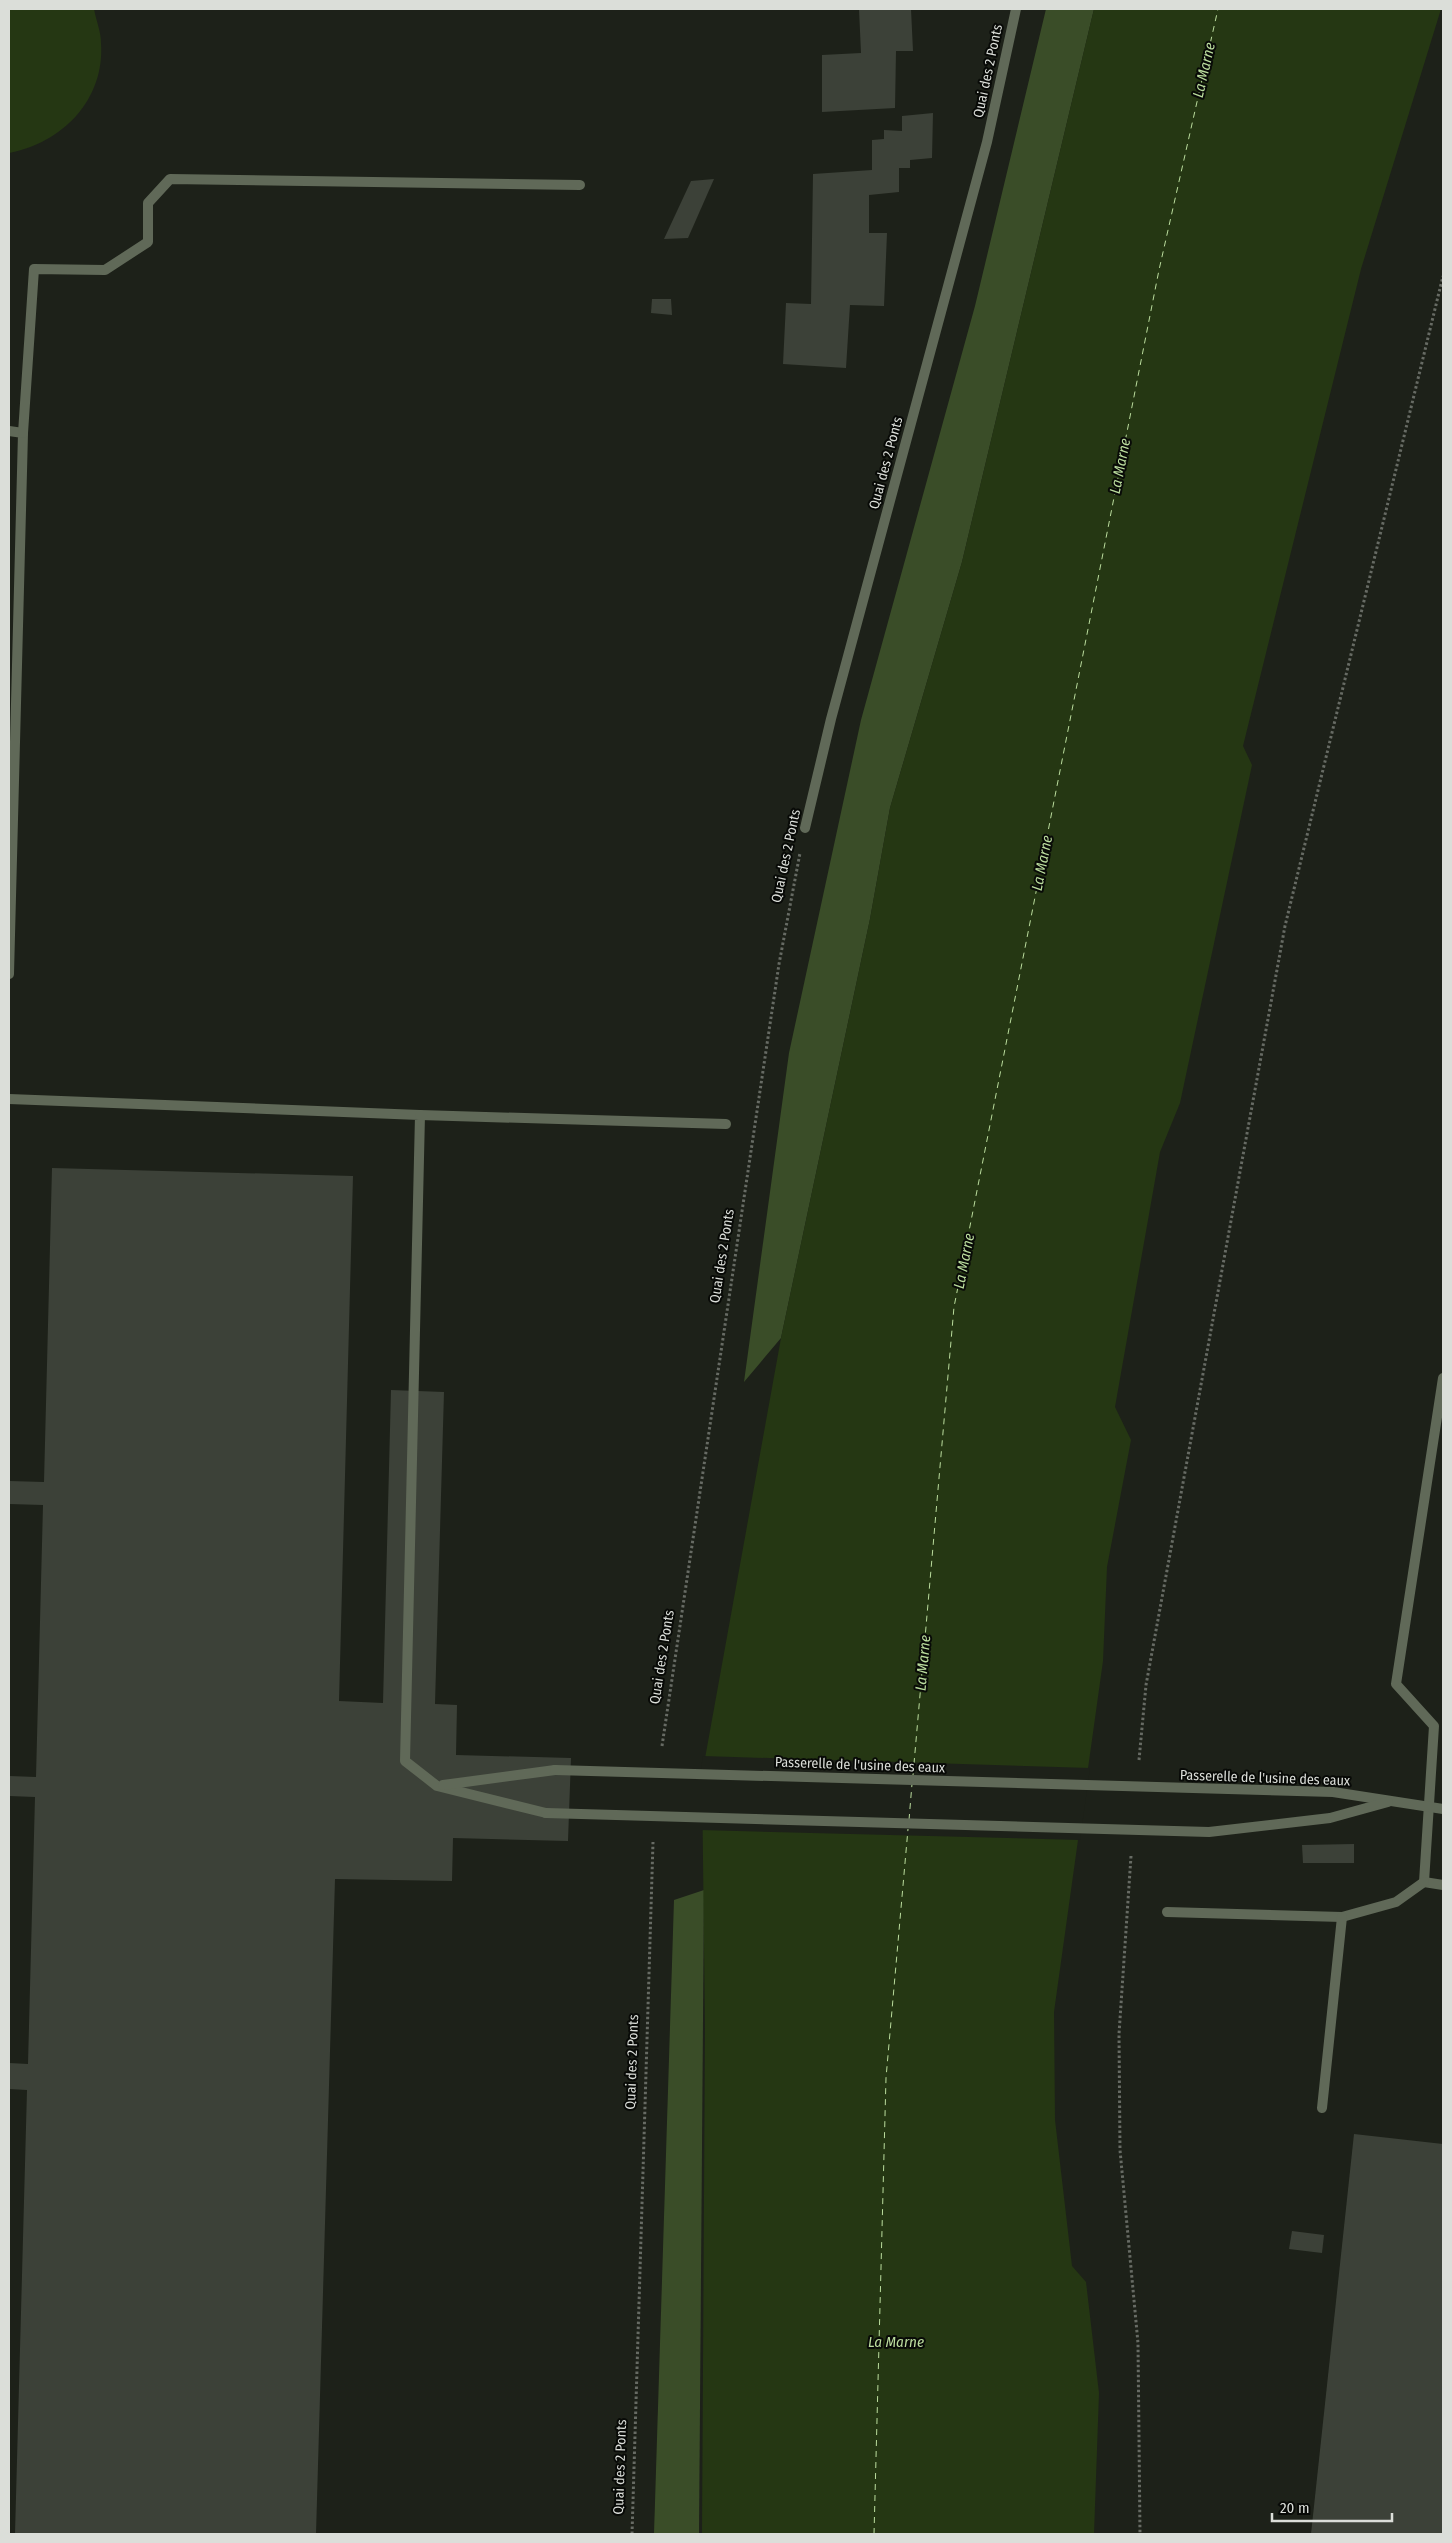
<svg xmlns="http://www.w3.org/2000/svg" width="1452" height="2543" font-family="'Fira Sans Condensed',sans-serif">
	<rect width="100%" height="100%" fill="#1d2119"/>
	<g fill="#3a4d28">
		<polygon points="1046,9 1094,9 962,562 890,808 870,919 781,1338 744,1382 789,1053 861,720 975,306"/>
		<polygon points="704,1890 699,2534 654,2534 674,1900"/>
	</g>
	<g fill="#253713">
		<path d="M9 9H94C96 20 101 32 101 43 105 100 62 143 9 153Z"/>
		<polygon points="1094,9 1441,9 1361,269 1243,746 1252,765 1180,1103 1160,1152 1115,1407 1131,1440 1107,1567 1103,1661 1054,2012 1055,2120 1072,2266 1086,2282 1099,2393 1094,2534 702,2534 705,2027 702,1775 781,1338 870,919 890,808 962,562"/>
	</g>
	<polygon fill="#1d2119" points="703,1756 1090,1768 1080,1840 700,1830 700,1775"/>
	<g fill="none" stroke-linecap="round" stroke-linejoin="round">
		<g stroke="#bbdd9e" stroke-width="1" stroke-dasharray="6 5" stroke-linecap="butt">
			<polyline points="913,1775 954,1307 1159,270 1218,9"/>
			<polyline points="909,1820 912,1784"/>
			<polyline points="874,2534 886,2078 908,1829"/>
		</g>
	</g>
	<g fill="#3c4138">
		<polygon points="859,9 911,9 913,51 896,51 895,108 822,112 822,55 861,53"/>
		<polygon points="933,113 932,158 910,160 910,168 899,168 899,192 869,195 869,233 887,233 884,306 850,305 846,368 783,364 786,303 811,304 813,174 872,170 872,140 884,139 884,130 902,131 902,116"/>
		<polygon points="714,179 688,238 664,239 691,181"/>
		<polygon points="652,299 671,299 672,315 651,313"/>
		<polygon points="52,1168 353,1176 339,1701 383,1703 391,1390 444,1392 435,1704 457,1705 456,1755 571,1758 568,1841 453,1838 452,1881 335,1879 316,2534 15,2534 27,2090 9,2089 9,2063 28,2064 35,1797 9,1796 9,1776 36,1777 43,1505 9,1504 9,1481 44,1482"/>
		<polygon points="1354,1844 1354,1863 1303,1863 1302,1845"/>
		<polygon points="1354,2134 1443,2144 1443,2534 1311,2534"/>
		<polygon points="1292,2231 1324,2235 1322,2253 1289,2249"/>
	</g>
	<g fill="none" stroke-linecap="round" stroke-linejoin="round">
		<g stroke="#676b64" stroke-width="3" stroke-dasharray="2.5 2.5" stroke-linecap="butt">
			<polyline points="662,1746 779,964 800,853"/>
			<polyline points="1139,1760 1146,1685 1285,926 1443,276"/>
			<polyline points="1131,1856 1119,2034 1120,2150 1138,2343 1140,2534"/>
			<polyline points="632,2534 653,1842"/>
		</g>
		<g stroke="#606958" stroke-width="10">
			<polyline points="9,431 23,433 9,974"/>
			<polyline points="23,433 34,269 105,270 148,242 148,203 170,179 580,185"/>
			<polyline points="9,1099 420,1115 405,1761 437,1786 546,1813"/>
			<polyline points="420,1115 726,1124"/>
			<polyline points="1443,1378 1396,1684 1434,1726 1424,1882 1443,1885"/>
			<polyline points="443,1785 555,1770"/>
			<polyline points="1167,1912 1342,1917 1396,1902 1424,1882"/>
			<polyline points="1322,2108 1342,1917"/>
		</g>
		<polyline stroke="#606958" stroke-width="10" points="805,828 831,719 987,142 1016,9"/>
		<g stroke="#606958" stroke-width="10">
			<polyline points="555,1770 1333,1792 1443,1809"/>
			<polyline points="546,1813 1209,1832 1330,1818 1388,1802"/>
		</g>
	</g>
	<g text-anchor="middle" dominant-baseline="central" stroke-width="4" stroke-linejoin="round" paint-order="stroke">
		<g font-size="14" fill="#dbded9" stroke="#080a07">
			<text transform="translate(988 71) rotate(-78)">Quai des 2 Ponts</text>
			<text transform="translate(886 463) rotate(-75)">Quai des 2 Ponts</text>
			<text transform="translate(786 856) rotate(-78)">Quai des 2 Ponts</text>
			<text transform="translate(722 1256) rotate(-81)">Quai des 2 Ponts</text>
			<text transform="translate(662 1657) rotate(-81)">Quai des 2 Ponts</text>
			<text transform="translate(860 1765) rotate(2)">Passerelle de l'usine des eaux</text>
			<text transform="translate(1265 1778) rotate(2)">Passerelle de l'usine des eaux</text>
			<text transform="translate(632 2062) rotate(-88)">Quai des 2 Ponts</text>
			<text transform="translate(620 2467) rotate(-88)">Quai des 2 Ponts</text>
		</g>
		<g font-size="15" font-style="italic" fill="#bbdd9e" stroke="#080a07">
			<text transform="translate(1204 70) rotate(-77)">La Marne</text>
			<text transform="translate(1120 466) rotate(-79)">La Marne</text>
			<text transform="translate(1042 863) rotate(-79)">La Marne</text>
			<text transform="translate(964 1261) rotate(-79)">La Marne</text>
			<text transform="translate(923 1663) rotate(-85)">La Marne</text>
			<text x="896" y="2342">La Marne</text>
		</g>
	</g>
	<rect width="1452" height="2543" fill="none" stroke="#dbded9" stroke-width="20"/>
	<path d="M1272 2513v8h120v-8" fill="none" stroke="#dbded9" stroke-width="2.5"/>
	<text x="1280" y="2513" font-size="15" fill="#dbded9" stroke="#080a07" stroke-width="4" paint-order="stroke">20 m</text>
</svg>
